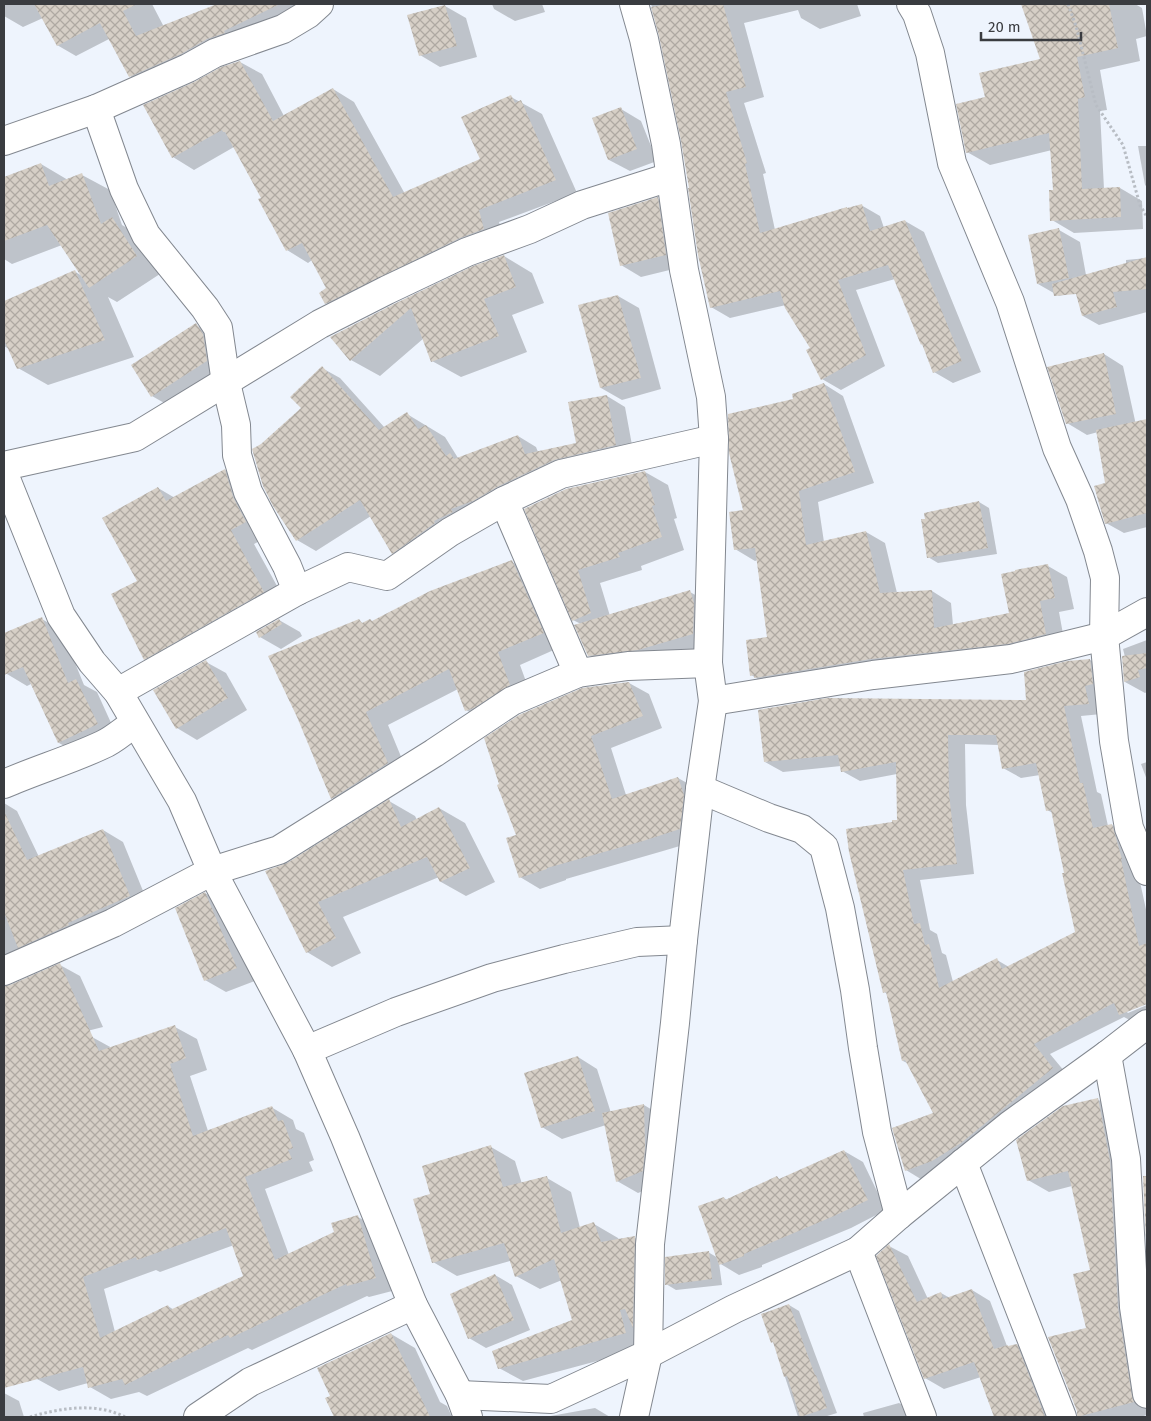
<svg xmlns="http://www.w3.org/2000/svg" width="1151" height="1421" font-family="'Fira Sans',sans-serif">
	<defs>
		<pattern id="building-cross-hatch" width="8" height="8" patternUnits="userSpaceOnUse" patternTransform="scale(1.25)"><rect width="8" height="8" fill="#d6cfc6"/><path d="M0 0l8 8M0 8l8-8" fill="none" stroke="#afa9a2"/></pattern>
	</defs>
	<rect width="100%" height="100%" fill="#eef4fd"/>
	<g fill="#0003" fill-rule="evenodd">
		<polygon points="4,4 152,4 164,27 221,4 323,4 148,87 130,76 109,39 76,56 57,45 43,18 23,27 4,16"/>
		<polygon points="492,4 542,4 545,12 515,21 494,9"/>
		<polygon points="651,4 857,4 861,16 820,29 801,18 798,10 744,23 764,97 744,103 766,173 763,174 775,230 861,205 880,216 884,228 905,221 924,232 981,372 953,383 934,372 895,279 856,290 885,366 841,390 822,379 811,348 786,305 730,318 711,307 683,141 660,35"/>
		<polygon points="1023,4 1135,4 1142,8 1147,36 1136,39 1140,61 1100,70 1107,110 1100,111 1104,189 1120,188 1142,201 1143,229 1074,233 1052,220 1055,191 1052,150 990,165 967,152 986,98 1041,60"/>
		<polygon points="445,6 466,18 477,57 440,67 420,55"/>
		<polygon points="240,62 262,74 284,116 333,89 354,102 405,194 482,160 511,97 542,114 577,193 499,222 505,241 347,315 326,303 328,289 312,260 308,263 287,250 260,200 263,199 234,147 194,170 173,157"/>
		<polygon points="621,109 641,121 657,161 630,171 609,160 594,119"/>
		<polygon points="1138,146 1147,146 1147,187 1145,185"/>
		<polygon points="41,164 68,180 82,175 110,190 122,225 139,235 163,272 117,302 108,297 134,357 48,385 18,368 9,349 4,346 4,302 74,271 82,276 62,245 12,264 4,259 4,178"/>
		<polygon points="658,199 678,210 686,266 641,277 621,265"/>
		<polygon points="1059,230 1080,242 1086,275 1126,264 1126,260 1147,258 1147,312 1099,325 1083,316 1077,292 1059,296 1038,284"/>
		<polygon points="504,256 532,273 544,303 512,315 527,352 461,377 432,361 424,338 380,376 351,360 332,337"/>
		<polygon points="618,296 639,308 661,389 622,400 601,388"/>
		<polygon points="196,325 217,337 227,373 173,408 152,396"/>
		<polygon points="1104,354 1123,366 1136,425 1134,425 1147,490 1147,527 1124,533 1106,523 1106,484 1098,432 1087,435 1067,423"/>
		<polygon points="322,368 340,378 385,428 407,414 445,437 458,458 518,436 536,447 538,452 578,444 607,396 625,407 634,456 574,470 411,563 393,553 371,516 316,551 297,540 262,445 302,408"/>
		<polygon points="824,384 843,396 874,483 818,502 824,542 866,532 885,543 897,593 932,591 951,603 953,625 1011,614 1048,566 1067,577 1074,609 1059,612 1065,645 775,689 751,675 768,638 758,560 755,561 735,549 745,511 795,400"/>
		<polygon points="225,470 249,484 269,536 254,544 288,606 169,673 144,659 138,581 158,488 175,498"/>
		<polygon points="645,472 668,485 677,518 674,519 684,550 641,566 642,570 600,583 610,616 690,592 720,609 724,621 723,651 669,667 619,673 589,655 581,624 573,620 526,509"/>
		<polygon points="979,502 989,508 997,554 938,563 928,557"/>
		<polygon points="512,562 534,574 565,645 520,665 532,698 488,723 466,710 458,689 388,725 409,776 354,811 332,798 359,621 364,624 373,622"/>
		<polygon points="42,619 62,631 84,685 97,692 117,736 79,754 59,743 31,684 27,686 7,674 4,667 4,634"/>
		<polygon points="279,620 300,632 302,636 281,649 260,637 258,632"/>
		<polygon points="1147,640 1147,692 1145,693 1125,682 1125,657 1123,649"/>
		<path d="M1090 660 1108 670 1112 713 1081 716 1097 792 1101 794 1108 826 1112 825 1130 836 1147 914V1003L1126 1011 1128 1013 1147 1005V1020L1137 1024 1124 1017 1050 1054 1070 1078 924 1181 906 1170 935 1113 909 1064 903 1061 888 994 884 992 893 823 898 821 897 774 860 781 842 771 841 766 783 772 765 762 1028 701 1067 663ZM965 744 999 745 1003 768 1021 778 1040 775 1047 810 1053 813 1077 932 1009 967 997 960 953 982 946 955 942 953 937 934 930 930 920 880 974 874 966 805Z"/>
		<polygon points="206,662 226,673 247,710 197,740 177,728"/>
		<polygon points="629,683 649,694 662,728 611,748 626,795 678,778 698,789 700,840 663,851 566,879 566,880 540,889 520,877 518,836"/>
		<polygon points="1147,762 1147,780 1141,764"/>
		<polygon points="389,801 415,816 417,820 439,808 465,823 495,882 466,896 441,882 439,877 343,917 361,953 332,967 307,952 288,864"/>
		<polygon points="4,803 17,811 39,857 103,830 123,842 150,908 8,982 9,987 60,965 80,976 103,1027 4,1052"/>
		<polygon points="205,893 226,905 257,980 226,992 205,980"/>
		<path d="M175 1027 197 1039 207 1070 190 1076 208 1131 271 1107 293 1120 296 1129 304 1133 314 1160 309 1162 313 1171 265 1189 289 1255 335 1233 358 1217 379 1229 396 1290 369 1297 367 1296 252 1350 248 1348 147 1396 139 1392 111 1399 90 1387 88 1383 59 1391 37 1379 26 1337 4 1342V1075L92 1037 112 1048ZM234 1245 245 1277 174 1310 168 1306 115 1332 104 1289 156 1270 160 1272Z"/>
		<polygon points="578,1057 597,1069 611,1113 644,1105 664,1117 663,1183 638,1193 617,1181 606,1125 562,1139 542,1127"/>
		<polygon points="1097,1099 1118,1111 1147,1379 1147,1415 1140,1417 1078,1417 1078,1411 1088,1329 1092,1271 1072,1186 1049,1192 1028,1180"/>
		<polygon points="491,1147 515,1161 522,1184 547,1178 571,1192 580,1228 594,1224 618,1238 619,1240 635,1238 659,1251 649,1347 523,1381 499,1368 574,1320 562,1280 540,1289 516,1276 510,1261 457,1276 433,1262 431,1195"/>
		<polygon points="844,1151 863,1162 886,1210 851,1228 762,1265 762,1267 739,1275 719,1263 722,1285 676,1290 666,1284 708,1252 718,1258 724,1198 727,1200 777,1178 781,1180"/>
		<polygon points="1144,1177 1147,1177 1147,1239"/>
		<polygon points="889,1246 908,1256 928,1299 941,1293 950,1298 972,1290 990,1301 1007,1346 1009,1347 1017,1345 1035,1356 1059,1417 995,1417 981,1377 944,1389 925,1378"/>
		<polygon points="495,1275 512,1285 530,1330 486,1348 469,1338"/>
		<polygon points="789,1305 799,1311 837,1413 824,1417 798,1417 774,1343"/>
		<polygon points="391,1334 415,1348 440,1402 447,1406 452,1417 335,1417 327,1399 332,1396"/>
		<polygon points="4,1393 19,1401 24,1417 4,1417"/>
		<polygon points="899,1403 918,1414 919,1417 864,1417 863,1413"/>
		<polygon points="595,1408 610,1417 545,1417"/>
	</g>
	<g fill="url(#building-cross-hatch)" fill-rule="evenodd">
		<polygon points="34,4 137,4 123,11 136,36 217,4 280,4 224,31 225,33 207,39 181,54 129,77 100,23 57,46"/>
		<polygon points="668,4 723,4 746,87 726,92 747,163 745,164 760,233 847,207 847,208 862,204 870,231 905,220 962,361 933,373 922,344 921,345 888,265 838,280 866,355 821,380 806,350 810,348 785,308 780,291 710,308 698,255 688,188 689,188 681,141 659,36 651,7"/>
		<polygon points="1021,4 1109,4 1118,48 1077,57 1085,97 1078,99 1082,189 1120,187 1121,217 1050,221 1049,190 1053,190 1049,133 966,153 956,104 985,97 979,73 1040,59"/>
		<polygon points="445,5 457,46 419,56 407,15"/>
		<polygon points="240,61 273,121 333,88 393,197 480,159 461,117 511,95 515,103 521,100 556,180 479,210 484,229 460,238 325,304 319,293 326,288 302,243 286,251 258,199 261,198 225,132 223,132 222,130 172,158 143,105 194,82 221,67"/>
		<polygon points="621,107 637,149 608,160 592,118"/>
		<polygon points="41,163 49,186 82,173 101,224 112,217 137,256 89,288 47,225 4,241 4,177"/>
		<polygon points="658,197 666,255 620,266 608,213"/>
		<polygon points="1059,228 1069,278 1037,284 1028,235"/>
		<polygon points="504,255 516,287 484,299 499,336 431,362 411,308 350,361 330,337 394,304 473,266"/>
		<polygon points="1147,257 1147,289 1113,292 1117,307 1082,316 1076,294 1054,296 1052,284"/>
		<polygon points="75,270 105,340 17,369 4,340 4,301"/>
		<polygon points="618,295 641,378 600,388 578,305"/>
		<polygon points="196,323 203,334 207,361 151,397 131,365"/>
		<polygon points="1104,353 1116,414 1066,424 1047,367"/>
		<polygon points="322,366 379,430 407,412 418,429 426,425 446,456 450,453 454,459 518,435 525,454 576,443 568,402 607,395 616,445 554,460 497,487 473,501 451,509 453,512 434,521 435,523 392,554 360,500 296,541 273,506 263,486 252,449 261,444 301,408 290,397"/>
		<polygon points="824,383 855,472 799,491 806,545 866,531 880,593 932,590 934,628 1009,613 1001,574 1015,571 1015,570 1048,564 1055,598 1040,601 1046,634 1008,644 871,659 754,678 754,675 750,676 746,640 767,637 755,548 734,550 729,512 743,510 729,453 728,414 793,399 792,394"/>
		<polygon points="1147,419 1147,513 1105,524 1094,486 1105,483 1096,430"/>
		<polygon points="225,469 233,497 246,522 231,530 264,592 144,660 111,594 137,581 102,518 158,487 166,501"/>
		<polygon points="645,471 655,505 652,506 662,537 618,553 620,557 578,570 591,613 572,621 524,509 566,489"/>
		<polygon points="979,501 988,548 927,558 921,519 925,519 924,513"/>
		<polygon points="512,560 544,633 498,652 510,685 474,708 465,711 449,669 366,712 388,763 331,799 297,717 268,656 359,619 362,623 370,619 372,621 430,591"/>
		<polygon points="690,590 694,603 693,634 638,650 588,656 574,625"/>
		<polygon points="42,617 68,683 76,679 98,724 58,743 23,667 4,675 4,633"/>
		<polygon points="279,619 282,624 259,638 256,632"/>
		<polygon points="1147,653 1147,668 1138,670 1140,677 1124,682 1122,656"/>
		<path d="M1090 659 1093 684 1085 686 1089 704 1064 706 1080 783H1083L1093 828 1112 824 1122 859H1121L1139 946 1147 943V1004L1119 1015 1114 1003 1034 1044 1053 1068 961 1143 932 1161 905 1171 892 1128 933 1113 905 1060 902 1061 886 992 883 993 849 852 846 829 892 822V820H897L896 762 841 772 838 755 764 762 758 710 827 698 1026 700 1024 672 1067 661ZM948 735H996L1002 769 1036 763 1046 811 1051 810 1064 873H1062L1075 932 1002 969 997 958 939 988 929 944 925 945 920 923 914 924 903 870 957 864 949 794Z"/>
		<polygon points="206,660 228,698 176,729 153,690"/>
		<polygon points="629,682 643,716 591,736 612,799 678,777 684,795 680,829 643,841 547,868 547,869 519,878 506,838 516,835 497,785 499,784 484,738 519,715 582,688"/>
		<polygon points="389,799 401,827 439,807 470,868 440,882 427,857 318,902 336,938 306,953 265,871 287,863"/>
		<polygon points="4,811 27,860 103,829 130,896 68,923 69,925 18,948 4,912"/>
		<polygon points="205,892 237,968 204,981 175,908"/>
		<path d="M60 963 99 1051 175 1025 186 1058 170 1064 193 1136 272 1106 278 1121 283 1120 293 1148 288 1150 292 1159 245 1177 275 1260 334 1232 331 1223 358 1215 376 1278 347 1286 346 1284 230 1338 228 1335 125 1385 122 1379 88 1388 83 1367 4 1388V986L10 985ZM226 1228 243 1276 170 1310 168 1305 100 1338 83 1277 136 1257 137 1260Z"/>
		<polygon points="578,1056 595,1111 541,1128 524,1073"/>
		<polygon points="1098,1098 1110,1161 1118,1308 1132,1396 1134,1402 1077,1417 1077,1411 1048,1337 1086,1328 1073,1274 1090,1270 1068,1171 1027,1181 1016,1140 1063,1106"/>
		<polygon points="644,1104 645,1147 643,1171 616,1182 602,1113"/>
		<polygon points="491,1145 503,1187 547,1176 561,1233 594,1222 601,1242 635,1236 633,1328 625,1309 620,1310 626,1333 498,1369 492,1351 572,1320 554,1259 515,1277 504,1243 432,1263 413,1199 430,1194 422,1166"/>
		<polygon points="844,1150 868,1200 834,1216 744,1254 744,1256 719,1265 698,1206 724,1197 725,1200 777,1176 779,1179"/>
		<polygon points="1143,1176 1147,1176 1147,1263"/>
		<polygon points="889,1244 917,1302 941,1292 943,1299 972,1289 994,1349 1008,1345 1008,1346 1017,1344 1045,1417 994,1417 974,1362 924,1379 876,1256"/>
		<polygon points="709,1251 712,1279 665,1285 665,1257"/>
		<polygon points="495,1274 514,1320 468,1339 450,1294"/>
		<polygon points="789,1304 815,1375 816,1375 827,1408 800,1417 787,1376 784,1377 773,1342 771,1343 761,1314"/>
		<polygon points="391,1333 430,1417 334,1417 325,1398 330,1396 317,1368"/>
	</g>
	<g fill="none" stroke-linecap="round" stroke-linejoin="round">
		<g stroke="#838890" stroke-width="30">
			<g id="minor">
				<polyline points="911,4 917,14 930,53 952,163 1010,302 1057,448 1080,499 1098,551 1105,578 1104,636 1114,741 1129,828 1147,871"/>
				<polyline points="96,109 124,189 146,235 205,308 218,328 226,383 236,425 237,455 248,492 287,566 297,591"/>
				<polyline points="4,141 96,109 188,68 215,53 283,29 308,14 319,4"/>
				<polyline points="4,466 135,437 320,324 387,290 467,252 530,229 582,205 670,177"/>
				<polyline points="504,501 578,673"/>
				<polyline points="118,692 297,591 348,567 387,576 450,532 504,501 561,474 714,439"/>
				<polyline points="713,701 873,675 1011,659 1104,636 1147,612"/>
				<path d="M4 784C36 770 70 760 102 745 114 740 124 730 135 723"/>
				<polyline points="700,789 769,818 802,829 824,847 840,908 855,990 863,1048 877,1132 899,1215"/>
				<polyline points="4,971 113,923 212,871 279,850 434,753 512,701 578,673 628,666 708,663"/>
				<polyline points="307,1050 396,1012 492,978 564,959 637,942 683,940"/>
				<polyline points="1107,1055 1126,1159 1134,1307 1147,1394"/>
				<polyline points="963,1163 1062,1417"/>
				<polyline points="858,1251 922,1417"/>
				<polyline points="460,1395 551,1399 648,1354 734,1309 858,1251 899,1215 1010,1125 1107,1055 1147,1024"/>
				<polyline points="198,1417 250,1382 413,1305"/>
				<polyline points="634,1417 648,1354 650,1244 675,1023 683,940 700,789 713,701 708,663 714,439 711,397 684,270 666,144 644,39 634,4"/>
			</g>
		</g>
		<g stroke="#838890" stroke-width="30">
			<polyline id="tertiary" points="4,474 61,616 92,662 118,692 182,801 212,871 307,1050 345,1137 413,1305 460,1395 468,1417"/>
		</g>
		<g stroke="#b8bdc4" stroke-width="3" stroke-dasharray="2.5 2.5" stroke-linecap="butt">
			<polyline points="1068,4 1076,26 1096,105 1123,145 1140,205 1147,217"/>
			<path d="M30 1417C60 1408 96 1402 125 1417"/>
		</g>
		<use href="#minor" stroke="#fff" stroke-width="28"/>
		<use href="#tertiary" stroke="#fff" stroke-width="28"/>
	</g>
	<rect width="1151" height="1421" fill="none" stroke="#3a3c40" stroke-width="10"/>
	<path d="M981 32v8h100v-8" fill="none" stroke="#3a3c40" stroke-width="2.5"/>
	<text x="988" y="32" font-size="15" fill="#3a3c40" stroke="#eef4fd" stroke-width="4" paint-order="stroke">20 m</text>
</svg>
